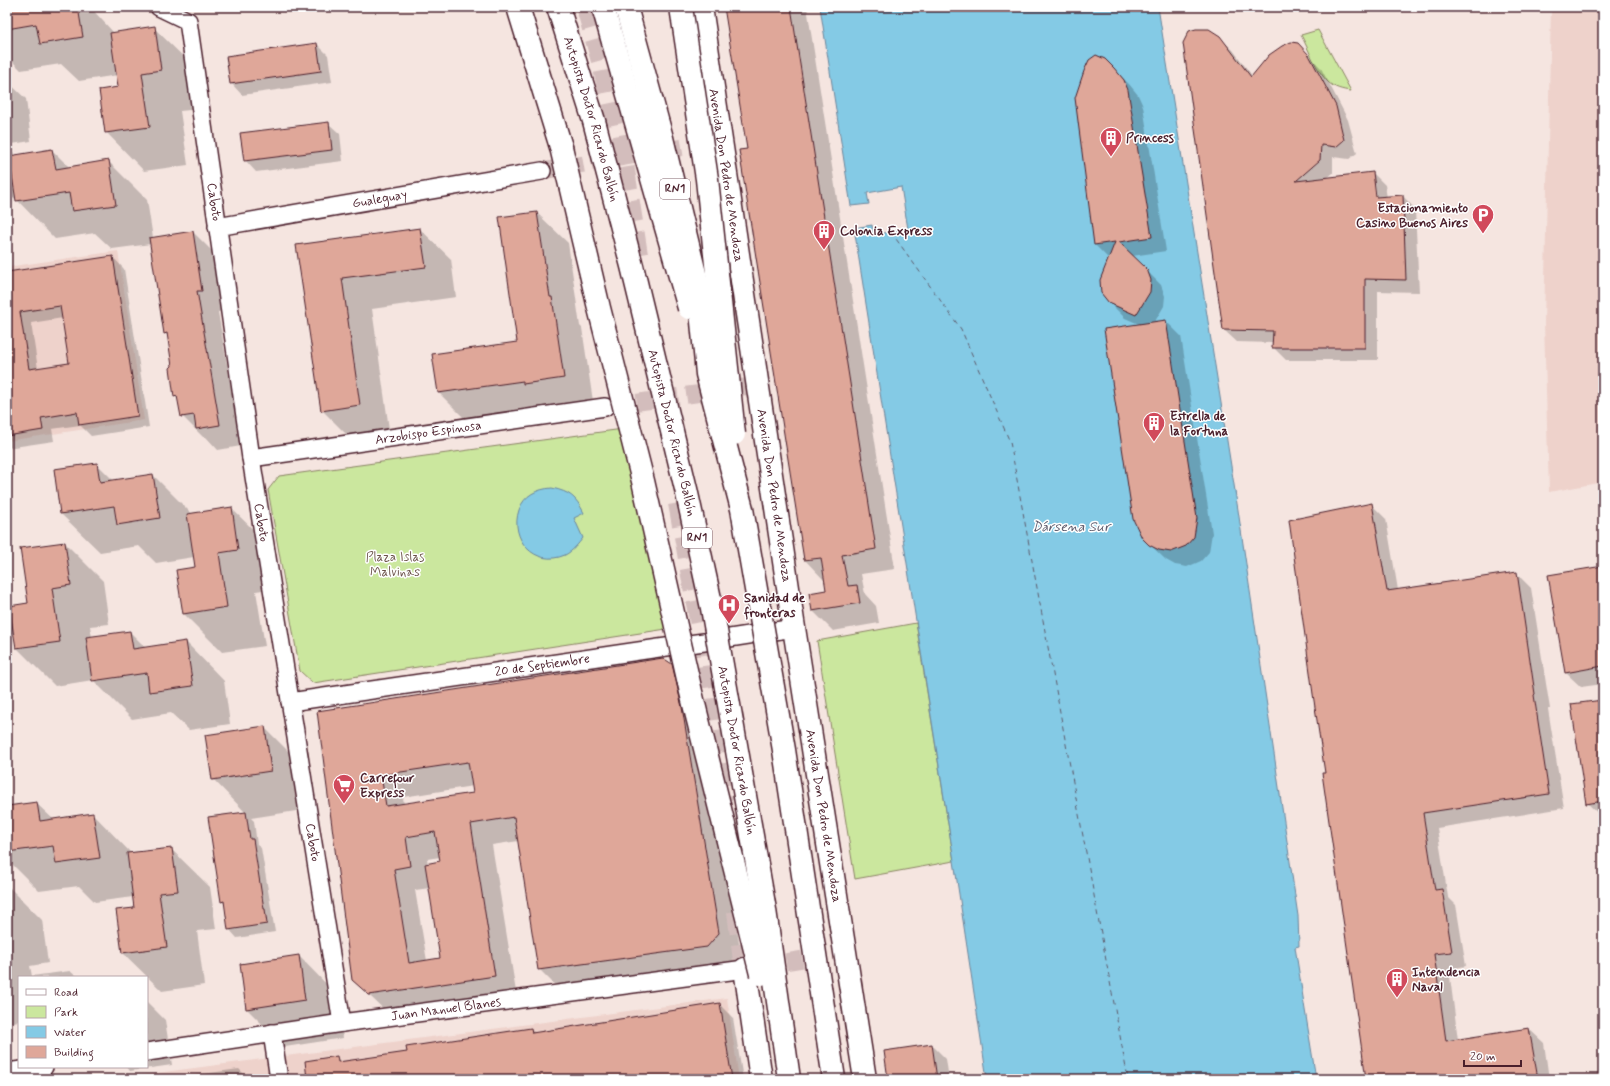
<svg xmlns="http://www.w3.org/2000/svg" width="1610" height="1086" font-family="Mynerve,sans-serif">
	<rect width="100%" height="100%" fill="#f5e5e0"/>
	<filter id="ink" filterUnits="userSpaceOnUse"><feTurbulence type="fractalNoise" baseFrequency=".025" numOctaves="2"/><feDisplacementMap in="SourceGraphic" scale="8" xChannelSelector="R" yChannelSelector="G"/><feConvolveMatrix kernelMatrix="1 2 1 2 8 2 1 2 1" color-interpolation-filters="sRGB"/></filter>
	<g filter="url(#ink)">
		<g fill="#eed2cb">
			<polygon points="1551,7 1603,7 1603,482 1549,492 1544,323"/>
			<polygon points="118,251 144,420 7,441 7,267"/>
			<polygon points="727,998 739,1079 111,1079"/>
		</g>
		<g fill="#cbe79e" stroke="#8a8364">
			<path d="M1318 30 1351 91C1343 90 1334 88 1328 82 1316 70 1309 50 1301 35Z"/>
			<polygon points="623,429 673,628 313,683 300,671 268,490 279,476"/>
			<polygon points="916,623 954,861 855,879 817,641"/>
		</g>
		<g fill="#84cae5" stroke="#6d869b">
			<polygon points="820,7 1158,7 1238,510 1298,916 1299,946 1295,947 1316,1079 987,1079 954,861 854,228 872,225 873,235 908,229 901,187 867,193 869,204 851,206"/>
			<path d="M552 488C570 492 576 497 584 513L574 518 583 538C578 544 573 551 565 555 535 568 509 539 519 510 524 495 537 489 552 488Z"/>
		</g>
		<g fill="#0003" fill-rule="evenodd">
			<polygon points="7,7 90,7 114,33 154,28 193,66 199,109 180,111 188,165 144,171 106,132 120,88 118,75 79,81 61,64 21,70 7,56"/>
			<polygon points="725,7 807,7 895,569 861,574 865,594 876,606 879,623 833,631 813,611 810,594 828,591 824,580 805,560 748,150"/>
			<polygon points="1219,37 1233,50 1253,77 1298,44 1321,68 1348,120 1357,153 1349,159 1333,157 1333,173 1327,178 1373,173 1385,185 1387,198 1403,196 1415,209 1419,292 1378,291 1378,360 1286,360 1273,347 1273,343 1237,342 1224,330"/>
			<polygon points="317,44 328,55 332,82 242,95 231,83"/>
			<polygon points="1104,60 1129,84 1138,95 1143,106 1166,251 1132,256 1161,285 1165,296 1164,306 1154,323 1166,321 1181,336 1212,533 1209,552 1201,561 1187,567 1175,565 1166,560 1142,537 1141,325 1125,318 1110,303 1109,259 1095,245"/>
			<polygon points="7,81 26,99 31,141 12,144 14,156 52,150 70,168 109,162 147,200 153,238 193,232 214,253 223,311 218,312 241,446 218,450 206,437 203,437 182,416 179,401 175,396 173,366 168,336 165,333 151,244 112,249 95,233 55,239 17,200 17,198 7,199"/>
			<polygon points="328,123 340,134 343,161 256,172 245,160"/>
			<polygon points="537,213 568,243 580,326 582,328 594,408 469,423 439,393 518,343"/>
			<polygon points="420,229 451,259 456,297 372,309 390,436 353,441 322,410 297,245"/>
			<path d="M113 257 124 269 149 427 91 436 80 425 52 429 54 441 7 448V273ZM63 318 71 364 38 369 31 323Z"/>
			<polygon points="97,464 114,481 153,475 191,513 231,508 270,546 276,588 256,591 265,646 222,652 184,614 196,568 194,557 156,563 139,546 100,552 61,514 55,470"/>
			<polygon points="1371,504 1386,519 1398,590 1517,574 1531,588 1550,709 1548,709 1564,808 1437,828 1448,897 1456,905 1466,966 1449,969 1458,1040 1529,1029 1544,1043 1549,1079 1367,1079 1361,1045 1326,774"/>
			<polygon points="65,543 103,581 109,624 90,626 92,637 130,632 146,648 186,642 224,681 230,724 189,730 171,713 132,719 93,680 55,686 17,648 10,606 29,604"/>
			<polygon points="1603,567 1603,684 1581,687 1565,672"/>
			<path d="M671 664 694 687 704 730 741 955 730 969 561 991 539 969 519 841 492 845 517 998 392 1017 353 980 318 712ZM473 786 474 794 404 805 403 797ZM440 857 441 862 428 864 427 859ZM430 888 441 959 427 961 415 890Z"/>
			<polygon points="1603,701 1603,822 1602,817 1587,803"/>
			<polygon points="264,727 303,766 309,809 251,818 254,821 257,845 261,848 275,932 237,938 229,929 225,905 222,901 246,813 213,779"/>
			<polygon points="36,803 54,820 93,814 131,853 171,849 210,887 216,929 197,931 204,985 162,991 123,953 117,911 135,908 133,897 95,902 79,886 39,891 7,859 7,807"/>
			<polygon points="7,885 42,920 48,963 30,966 32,976 70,971 77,977 19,977 19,1021 7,1023"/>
			<polygon points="299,956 337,995 343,1038 285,1047 247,1009"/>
			<polygon points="147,1002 165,1020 172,1065 130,1071 127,1067 147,1067"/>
			<polygon points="719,1004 733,1018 743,1079 309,1079 337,1057 342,1063 408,1053 531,1029 535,1033"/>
			<polygon points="932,1045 946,1059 949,1079 889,1079"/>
			<polygon points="239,1069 249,1079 166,1079"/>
		</g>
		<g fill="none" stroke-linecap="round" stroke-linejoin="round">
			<polyline stroke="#5e5b6c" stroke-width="1" stroke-dasharray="5 4" stroke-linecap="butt" points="891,232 961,329 1010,442 1128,1079"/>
		</g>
		<g fill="#dfa799" stroke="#4a1f2b" fill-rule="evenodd">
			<polygon points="7,7 78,7 83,37 40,44 36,24 7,29"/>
			<polygon points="724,7 791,7 876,549 842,555 848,586 857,585 860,603 812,611 809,593 826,590 821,558 804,560 739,150 747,149"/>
			<polygon points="155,26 161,70 142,73 150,127 105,133 99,90 118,87 110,33"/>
			<polygon points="1196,29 1209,29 1220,36 1251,77 1269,55 1282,46 1291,42 1298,43 1309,55 1336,106 1344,140 1336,147 1321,145 1320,160 1296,181 1373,172 1376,197 1403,195 1406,280 1365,279 1365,348 1272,348 1273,331 1223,330 1183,43 1189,31"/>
			<polygon points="317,43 321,71 230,84 226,56"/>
			<polygon points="1096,55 1105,59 1114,68 1124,80 1128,90 1152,237 1119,242 1147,269 1151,280 1150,292 1136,315 1109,303 1101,293 1100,280 1115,242 1094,245 1075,98 1084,71 1089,60"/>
			<polygon points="329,122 332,150 244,161 240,133"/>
			<polygon points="52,149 56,169 109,160 116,205 72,211 69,193 16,201 9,156"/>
			<polygon points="537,212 550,297 552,297 564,378 523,384 523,381 438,393 432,354 517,342 499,217"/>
			<polygon points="420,228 426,267 342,278 360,405 321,411 296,245"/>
			<polygon points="193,231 202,291 197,291 220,425 196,429 194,415 181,417 177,396 174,397 170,368 172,366 167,333 164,334 149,238"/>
			<path d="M113 256 138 416 79 425 77 412 41 418 43 430 7 436V272ZM60 306 69 363 29 369 20 312Z"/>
			<polygon points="1166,320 1197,518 1194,537 1186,546 1171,552 1159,550 1149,545 1142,538 1133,519 1104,329"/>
			<polygon points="97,463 100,482 153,474 160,518 117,525 114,506 60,514 54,469"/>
			<polygon points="1372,503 1387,591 1517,572 1535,694 1534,695 1549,794 1423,813 1435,890 1442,889 1452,952 1434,954 1446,1041 1529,1028 1538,1079 1366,1079 1322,773 1325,773 1313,694 1289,520"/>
			<polygon points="232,507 238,550 219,553 227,607 183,614 176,570 195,567 187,514"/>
			<polygon points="65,542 71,585 52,588 60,642 16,648 9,606 28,603 20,548"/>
			<polygon points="1603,566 1603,666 1565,673 1548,575"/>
			<polygon points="130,631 133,649 186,641 193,686 149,692 147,673 92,681 86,637"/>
			<path d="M663 658 672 664 682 707 719 933 707 947 538 970 514 817 471 824 495 976 369 995 352 980 317 711ZM468 762 473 793 386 806 381 775ZM435 832 440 861 425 864 440 958 409 963 394 869 410 866 406 837Z"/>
			<polygon points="1603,700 1603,801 1586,804 1571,704"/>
			<polygon points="265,726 271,771 212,780 205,735"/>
			<polygon points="37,802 40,821 93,813 100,858 56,864 53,846 7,852 7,806"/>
			<polygon points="246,812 250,839 253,839 264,909 265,909 267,924 228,930 224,901 221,902 208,817"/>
			<polygon points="172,848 178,891 159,893 167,947 122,953 116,910 134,908 127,853"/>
			<polygon points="299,955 305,1000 246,1009 240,964"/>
			<polygon points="720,1003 732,1079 307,1079 305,1061 337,1056 338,1062 407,1052 406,1047 531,1028 532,1033"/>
			<polygon points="932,1044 937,1079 888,1079 884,1051"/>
		</g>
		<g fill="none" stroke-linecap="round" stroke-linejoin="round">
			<g stroke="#d3bdbc" stroke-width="17" stroke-dasharray="17 8" stroke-linecap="butt">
				<polyline points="542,171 714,142"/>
				<polyline points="612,406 757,385"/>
				<polyline points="761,966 846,952"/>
			</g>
			<g stroke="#d3bdbc" stroke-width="22" stroke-dasharray="22 11" stroke-linecap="butt">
				<polyline points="587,7 604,68 622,157 637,255"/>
				<polyline points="679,503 704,642 726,801"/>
				<polyline points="738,911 745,969"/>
			</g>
			<g stroke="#4a1f2b" stroke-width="20">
				<g id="street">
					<path id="s1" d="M159 7 188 21 251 458 342 1023"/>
					<path id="s2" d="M217 227 542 171"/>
					<path id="s3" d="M251 458 605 407"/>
					<path id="s4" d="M290 702 659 648 704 642 794 628"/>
					<polyline points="272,1033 279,1079"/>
					<path id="s5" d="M147 1052 342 1023 745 969"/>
					<polyline points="7,1072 44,1067"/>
				</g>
			</g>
			<g stroke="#4a1f2b" stroke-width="25">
				<g id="secondary">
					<path id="s6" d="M701 7 794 628 865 1079"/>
					<polyline points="745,969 761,1079"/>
				</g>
			</g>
			<g stroke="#4a1f2b" stroke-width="25">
				<polyline id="highway" points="518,7 561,147"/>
			</g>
			<use href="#street" stroke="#fff" stroke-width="17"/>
			<use href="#secondary" stroke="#fff" stroke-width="22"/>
			<use href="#highway" stroke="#fff" stroke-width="22"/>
			<g stroke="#4a1f2b" stroke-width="25" stroke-linecap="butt">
				<g id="highway-bridge">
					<path id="s7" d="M558 7 594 121 632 266 686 489 712 608 765 910 789 1079"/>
					<polyline points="603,7 689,308"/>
					<polyline points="626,7 662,138 699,290 707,374 742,509 784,750 834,1079"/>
					<polyline points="681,7 707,179 734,434"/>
					<polyline points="561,147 599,308 643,481 691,692 761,974"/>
				</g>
			</g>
			<use href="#highway-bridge" stroke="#fff" stroke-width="22"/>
		</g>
	</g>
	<defs>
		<g id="building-pin" transform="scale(1.15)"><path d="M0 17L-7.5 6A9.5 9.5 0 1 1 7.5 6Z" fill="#d1495b" stroke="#fff"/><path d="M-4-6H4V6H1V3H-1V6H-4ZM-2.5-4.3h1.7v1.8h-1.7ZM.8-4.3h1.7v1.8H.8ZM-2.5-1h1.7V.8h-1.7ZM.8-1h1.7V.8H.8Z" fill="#fff"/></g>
		<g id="parking-pin" transform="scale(1.15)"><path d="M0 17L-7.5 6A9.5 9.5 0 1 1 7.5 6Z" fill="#d1495b" stroke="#fff"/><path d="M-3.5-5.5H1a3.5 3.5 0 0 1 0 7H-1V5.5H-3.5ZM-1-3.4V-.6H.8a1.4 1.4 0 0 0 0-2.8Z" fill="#fff"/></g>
		<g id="hospital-pin" transform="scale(1.15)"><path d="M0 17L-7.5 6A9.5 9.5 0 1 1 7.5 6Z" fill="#d1495b" stroke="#fff"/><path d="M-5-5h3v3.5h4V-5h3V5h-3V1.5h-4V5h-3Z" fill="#fff"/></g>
		<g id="supermarket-pin" transform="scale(1.15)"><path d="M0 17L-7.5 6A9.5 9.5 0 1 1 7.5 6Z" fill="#d1495b" stroke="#fff"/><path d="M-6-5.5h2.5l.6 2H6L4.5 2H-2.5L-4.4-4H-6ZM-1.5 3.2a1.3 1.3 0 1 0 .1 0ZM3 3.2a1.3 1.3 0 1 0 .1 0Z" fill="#fff"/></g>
	</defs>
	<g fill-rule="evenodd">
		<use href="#building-pin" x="1111" y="138"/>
		<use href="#parking-pin" x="1483" y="215"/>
		<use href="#building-pin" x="824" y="231"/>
		<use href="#building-pin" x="1154" y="423"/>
		<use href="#hospital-pin" x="729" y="605"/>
		<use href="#supermarket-pin" x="344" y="785"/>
		<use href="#building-pin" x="1397" y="979"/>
	</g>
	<g text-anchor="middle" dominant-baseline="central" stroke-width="3" stroke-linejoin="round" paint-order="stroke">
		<g fill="#fff" stroke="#80626b" stroke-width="1">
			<rect x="660" y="179" width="30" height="20" rx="3"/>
			<rect x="682" y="528" width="30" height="20" rx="3"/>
		</g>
		<g font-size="12" font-weight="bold" fill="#4a1f2b">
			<text x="675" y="189">RN1</text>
			<text x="697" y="538">RN1</text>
		</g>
		<g font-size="13" fill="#4a1f2b" stroke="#fff">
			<text stroke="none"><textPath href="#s7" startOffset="117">Autopista Doctor Ricardo Balbín</textPath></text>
			<text stroke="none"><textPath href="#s6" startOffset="170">Avenida Don Pedro de Mendoza</textPath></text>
			<text stroke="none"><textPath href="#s2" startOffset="165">Gualeguay</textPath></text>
			<text stroke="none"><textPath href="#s1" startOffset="215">Caboto</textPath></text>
			<text stroke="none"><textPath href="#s3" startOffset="179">Arzobispo Espinosa</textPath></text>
			<text stroke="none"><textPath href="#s7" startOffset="441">Autopista Doctor Ricardo Balbín</textPath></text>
			<text stroke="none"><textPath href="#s6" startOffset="494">Avenida Don Pedro de Mendoza</textPath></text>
			<text stroke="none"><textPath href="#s1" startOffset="539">Caboto</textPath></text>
			<text stroke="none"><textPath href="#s4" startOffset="255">20 de Septiembre</textPath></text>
			<text stroke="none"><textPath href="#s7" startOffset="765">Autopista Doctor Ricardo Balbín</textPath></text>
			<text stroke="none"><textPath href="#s6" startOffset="818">Avenida Don Pedro de Mendoza</textPath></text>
			<text stroke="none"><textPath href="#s1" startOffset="863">Caboto</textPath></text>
			<text stroke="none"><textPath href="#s5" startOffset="302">Juan Manuel Blanes</textPath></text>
		</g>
		<g font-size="13" font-weight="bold" fill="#4a1f2b" stroke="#fff" text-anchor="start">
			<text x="1126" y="138">Princess</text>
			<text x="1468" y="208" text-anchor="end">Estacionamiento<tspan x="1468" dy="15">Casino Buenos Aires</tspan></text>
			<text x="840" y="231">Colonia Express</text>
			<text x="1170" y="416">Estrella de<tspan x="1170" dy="15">la Fortuna</tspan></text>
			<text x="744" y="598">Sanidad de<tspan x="744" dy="15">fronteras</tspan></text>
			<text x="360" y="778">Carrefour<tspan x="360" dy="15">Express</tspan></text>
			<text x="1412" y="972">Intendencia<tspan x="1412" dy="15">Naval</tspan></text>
		</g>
		<g font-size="13" fill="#6a5148" stroke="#fff">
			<text x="395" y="557">Plaza Islas<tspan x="395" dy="15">Malvinas</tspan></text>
		</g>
		<g font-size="14" font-style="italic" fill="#5e5b6c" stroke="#fff">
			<text x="1071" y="527">Dársena Sur</text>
		</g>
	</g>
	<rect width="1610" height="1086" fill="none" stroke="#fff" stroke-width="24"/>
	<rect x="12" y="12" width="1586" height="1062" fill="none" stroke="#4a1f2b" stroke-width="1.5" filter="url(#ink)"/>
	<rect x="18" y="976" width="130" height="92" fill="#ffffff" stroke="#b7a5aa"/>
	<rect x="26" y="989" width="20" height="6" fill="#ffffff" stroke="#b7a5aa"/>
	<text x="54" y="996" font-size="12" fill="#4a1f2b">Road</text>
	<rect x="26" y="1006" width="20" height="12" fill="#cbe79e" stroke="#b7a5aa"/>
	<text x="54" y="1016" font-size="12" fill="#4a1f2b">Park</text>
	<rect x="26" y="1026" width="20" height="12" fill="#84cae5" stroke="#b7a5aa"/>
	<text x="54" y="1036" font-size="12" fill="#4a1f2b">Water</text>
	<rect x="26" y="1046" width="20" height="12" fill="#dfa799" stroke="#b7a5aa"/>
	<text x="54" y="1056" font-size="12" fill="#4a1f2b">Building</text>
	<path d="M1464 1060v6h57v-6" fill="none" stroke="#4a1f2b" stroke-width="2"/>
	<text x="1470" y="1060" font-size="12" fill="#4a1f2b" stroke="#ffffff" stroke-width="3" paint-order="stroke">20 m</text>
</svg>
